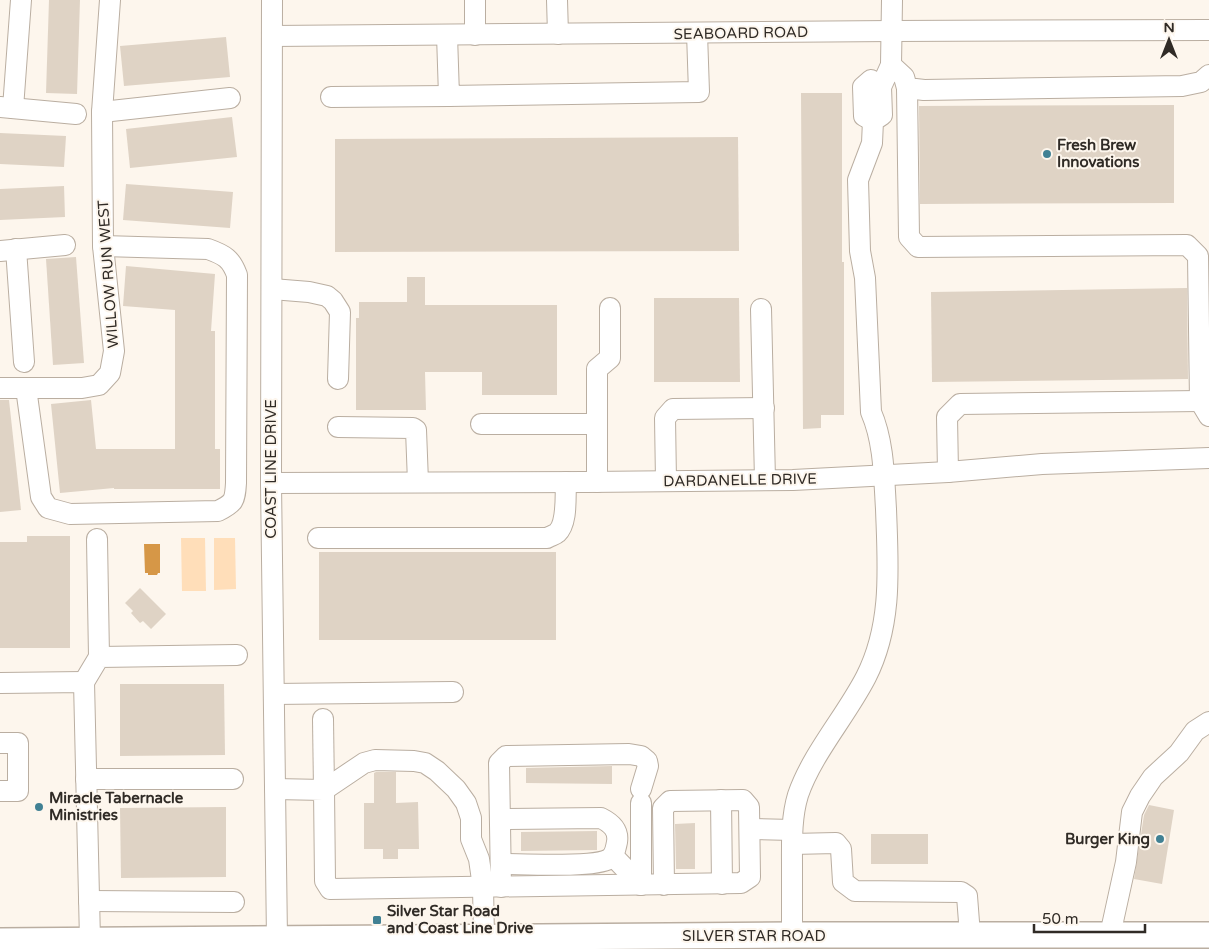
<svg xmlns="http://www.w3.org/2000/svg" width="1209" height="949" font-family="'Varela Round',sans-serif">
	<rect width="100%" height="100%" fill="#fdf6ed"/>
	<g fill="#ffdeb9">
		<polygon points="181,538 205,538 206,591 182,591"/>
		<polygon points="214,538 235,538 236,589 214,590"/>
	</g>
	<polygon fill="#d69747" points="144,544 160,544 160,573 158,573 157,575 148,575 148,573 145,573"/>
	<g fill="#dfd3c5">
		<polygon points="49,0 80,0 77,94 46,93"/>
		<polygon points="226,37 230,77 124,86 120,46"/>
		<polygon points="801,93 842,93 842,262 844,262 844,415 821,415 821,428 803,429"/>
		<polygon points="1174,105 1174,203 920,204 919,106"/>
		<polygon points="232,117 237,157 130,168 126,129"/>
		<polygon points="0,133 66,136 64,167 0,164"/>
		<polygon points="738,137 739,251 335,252 335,139"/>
		<polygon points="126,184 233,192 230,228 123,220"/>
		<polygon points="64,186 65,217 0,220 0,189"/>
		<polygon points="76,257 84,363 53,365 46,259"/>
		<polygon points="126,266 215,274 211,331 215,331 215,449 220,449 220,489 114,489 114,488 60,493 51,404 91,400 96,449 175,449 175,310 123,306"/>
		<polygon points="407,277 425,277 425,305 557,305 557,395 482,395 482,372 425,372 426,410 356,410 356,318 359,318 359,302 407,302"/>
		<polygon points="1187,288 1188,379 932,382 931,292"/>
		<polygon points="654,298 739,298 740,382 654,382"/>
		<polygon points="0,400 9,400 21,510 0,512"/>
		<polygon points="27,536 70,536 70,648 0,648 0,542 27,542"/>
		<rect x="319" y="552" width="237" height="88"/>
		<polygon points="140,588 166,614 151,629 143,621 140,623 131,613 133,611 125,603"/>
		<polygon points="120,684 224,684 225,755 120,756"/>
		<polygon points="612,766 612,784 526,783 526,768"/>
		<polygon points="376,772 396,772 396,803 418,802 419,849 398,849 398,859 383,859 383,849 364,849 364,803 374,803 374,773"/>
		<polygon points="1149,805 1174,810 1162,884 1134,879 1144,815"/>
		<polygon points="226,807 226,877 121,878 120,808"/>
		<polygon points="695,823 695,869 676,869 675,824"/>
		<polygon points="597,831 597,850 521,851 521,832"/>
		<rect x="871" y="834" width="57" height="30"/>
	</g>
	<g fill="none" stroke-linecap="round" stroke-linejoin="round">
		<g stroke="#baaea1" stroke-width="22">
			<g id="minor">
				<polyline points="272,0 271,483 277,939"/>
				<polyline points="475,0 475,35"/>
				<polyline points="557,0 558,34"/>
				<polyline points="892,0 891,65 904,77 907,88 924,90 1182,86 1201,82 1209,75"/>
				<polyline points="447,35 449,96 699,92 697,33"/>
				<polyline points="272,36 892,31 1209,30"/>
				<polyline points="907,88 909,237 918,247 1187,245 1198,256 1200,401 1209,416"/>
				<polyline points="331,97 449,96"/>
				<polyline points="0,107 76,114"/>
				<polyline points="13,108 21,0"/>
				<polyline points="102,112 230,98"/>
				<polyline points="873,121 864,116 863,87 871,80 881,87"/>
				<polyline points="16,249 24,362"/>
				<polyline points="0,251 65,245"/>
				<polyline points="272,289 309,292 327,296 333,301 340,312 338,379"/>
				<polyline points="761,309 765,480"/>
				<polyline points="0,388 82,388 99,385 110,373 114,351 103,246 102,112 110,0"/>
				<path d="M26 388 41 497 48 508 70 514 218 511C234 503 235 501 236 483L237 275C231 259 225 255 208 249L103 246"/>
				<polyline points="481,424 597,424"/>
				<polyline points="338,427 413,428 416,430 418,482"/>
				<polyline points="948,472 947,417 960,404 1200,401"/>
				<polyline points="666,481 665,418 673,409 764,408"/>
				<polyline points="597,482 597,369 610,358 610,308"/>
				<polyline points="271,483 588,482 793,480 948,472 1042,464 1209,458"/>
				<path d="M318 538H547C550 536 555 535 557 533 568 523 565 496 566 482"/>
				<polyline points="97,539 99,657"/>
				<polyline points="84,682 99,657 237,655"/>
				<polyline points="0,683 84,682 90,940"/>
				<polyline points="274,694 453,692"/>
				<polyline points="323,719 324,790"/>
				<polyline points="0,743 18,743 18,791 0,791"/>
				<polyline points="86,779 233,779"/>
				<polyline points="275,789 324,790 325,881 330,889 741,883 750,877 749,807 743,800 670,801 663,808 664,885"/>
				<polyline points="324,790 364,763 375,760 414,761 425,763 437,771 456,789 466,803 471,818 471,839 479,859 483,887 484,937"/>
				<polyline points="721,800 722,884"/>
				<polyline points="641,803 641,885"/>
				<path d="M500 819 601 818C611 823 619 830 617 842 616 848 614 856 609 859 594 868 522 864 501 864"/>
				<polyline points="750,829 792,830"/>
				<polyline points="792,844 836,843 841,849 843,882 855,891 961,892 967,896 970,935"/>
				<polyline points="613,856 641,885"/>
				<polyline points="501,887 499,763 506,756 629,754 641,756 647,761 648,766 641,789"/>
				<polyline points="89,901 234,902"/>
				<path d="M792 935C792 912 792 890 792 867 792 843 791 818 798 795 812 754 846 716 866 677 893 624 888 566 886 509 884 477 884 442 871 412L865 278 860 251 858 180 872 143 873 121 882 115 881 87 891 65"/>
				<polyline points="1110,935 1126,862 1132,812 1140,796 1153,777 1179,753 1195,731 1209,722"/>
			</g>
		</g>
		<g stroke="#baaea1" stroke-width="28">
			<polyline id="major" points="0,941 792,935 1209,935"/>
		</g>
		<use href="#minor" stroke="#fff" stroke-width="20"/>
		<use href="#major" stroke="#fff" stroke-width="25"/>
	</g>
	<g fill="#418194" stroke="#fdf6ed" stroke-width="2">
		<circle cx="1047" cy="154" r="5"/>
		<circle cx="39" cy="807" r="5"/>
		<circle cx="1160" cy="839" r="5"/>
		<rect x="372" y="915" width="10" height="10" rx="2.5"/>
	</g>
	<g text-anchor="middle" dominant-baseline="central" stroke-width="4" stroke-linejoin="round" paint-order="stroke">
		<g font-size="15" fill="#302b26" stroke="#fdf6ed">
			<text transform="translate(741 33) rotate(-1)">SEABOARD ROAD</text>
			<text transform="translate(108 274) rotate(-94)">WILLOW RUN WEST</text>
			<text transform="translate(271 469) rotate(-90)">COAST LINE DRIVE</text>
			<text transform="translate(740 480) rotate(-1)">DARDANELLE DRIVE</text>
			<text x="754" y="936">SILVER STAR ROAD</text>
		</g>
		<g font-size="15" font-weight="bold" fill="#302b26" stroke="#fdf6ed" text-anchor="start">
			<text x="1057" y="145">Fresh Brew<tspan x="1057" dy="17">Innovations</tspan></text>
			<text x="49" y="798">Miracle Tabernacle<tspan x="49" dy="17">Ministries</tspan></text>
			<text x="1150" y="839" text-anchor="end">Burger King</text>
			<text x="387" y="911">Silver Star Road<tspan x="387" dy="17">and Coast Line Drive</tspan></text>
		</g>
	</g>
	<g transform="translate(1169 40)" stroke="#fdf6ed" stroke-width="4" paint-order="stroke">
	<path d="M0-4L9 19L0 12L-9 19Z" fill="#302b26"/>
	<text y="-8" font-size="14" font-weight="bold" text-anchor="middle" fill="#302b26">N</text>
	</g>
	<path d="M1034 924v8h111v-8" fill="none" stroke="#302b26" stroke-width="2.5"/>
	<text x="1042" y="924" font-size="15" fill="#302b26" stroke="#fdf6ed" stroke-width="4" paint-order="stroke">50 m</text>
</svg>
